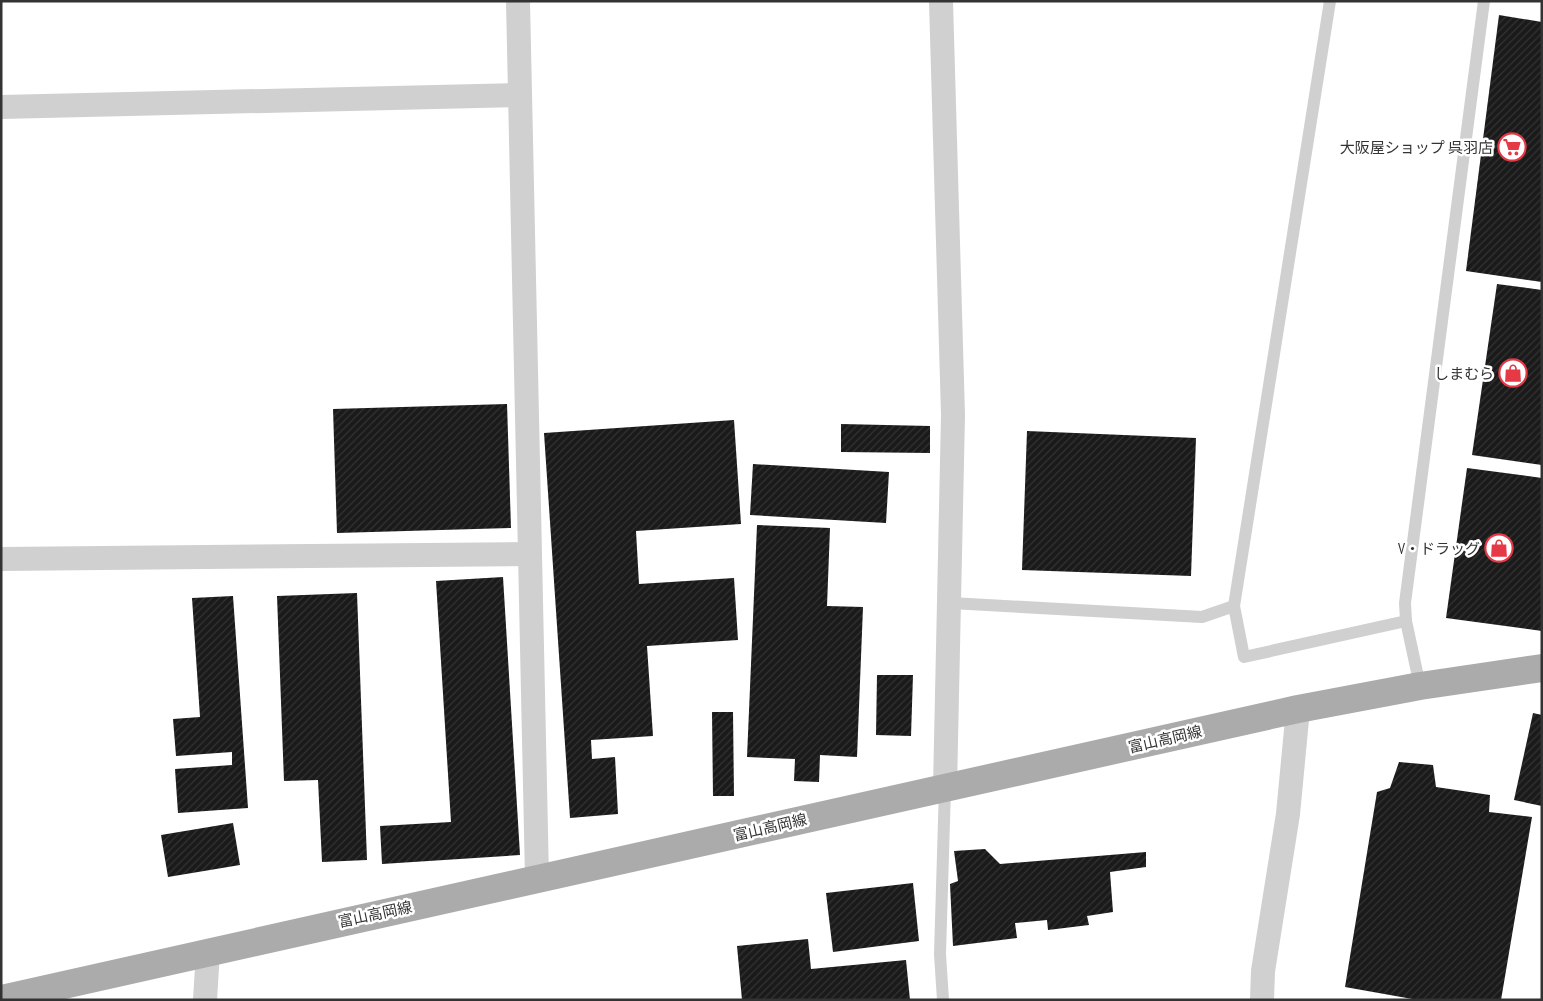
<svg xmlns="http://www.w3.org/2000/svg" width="1543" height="1001" font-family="'PT Sans Narrow','Noto Sans JP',sans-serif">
	<defs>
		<pattern id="building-hatch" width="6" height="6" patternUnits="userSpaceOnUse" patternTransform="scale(1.25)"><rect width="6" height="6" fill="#1a1a1a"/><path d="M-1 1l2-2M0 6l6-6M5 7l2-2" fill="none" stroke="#333"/></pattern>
	</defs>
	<rect width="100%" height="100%" fill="#fff"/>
	<g fill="url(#building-hatch)">
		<polygon points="1499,15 1542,22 1542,282 1466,271"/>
		<polygon points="1497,284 1542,290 1542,465 1472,455"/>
		<polygon points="507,404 511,528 337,533 333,409"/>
		<polygon points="734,420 741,524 636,531 639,584 734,578 738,640 647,646 653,736 591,740 592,759 615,757 618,814 570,818 544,433"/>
		<polygon points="841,424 930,426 930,453 841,452"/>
		<polygon points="1027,431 1196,438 1191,576 1022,570"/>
		<polygon points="753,464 889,472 886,523 750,515"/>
		<polygon points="1467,468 1542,478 1542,631 1446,618"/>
		<polygon points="757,525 830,528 827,606 863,607 857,757 820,755 819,782 794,781 795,759 747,757"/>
		<polygon points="503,577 520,855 382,864 380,826 451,822 436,581"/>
		<polygon points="357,593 367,860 322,862 318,780 284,781 277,596"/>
		<polygon points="233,596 248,808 178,813 175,769 232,765 232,752 176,756 173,719 200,717 192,598"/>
		<polygon points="877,675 913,675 911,736 876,735"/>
		<polygon points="712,712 733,712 734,796 713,796"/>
		<polygon points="1533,713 1542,715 1542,806 1514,800"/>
		<polygon points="1399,762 1433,765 1436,787 1490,795 1489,812 1532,817 1501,1000 1418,1000 1345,987 1377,792 1390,788"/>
		<polygon points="233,823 240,865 168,877 161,835"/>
		<polygon points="985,849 1000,864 1146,852 1146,867 1110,872 1113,912 1087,916 1089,925 1048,930 1047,920 1015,923 1017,938 953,946 950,884 958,881 954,851"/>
		<polygon points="913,883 919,941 833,952 826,893"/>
		<polygon points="808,939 811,969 906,960 910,1000 742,1000 737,946"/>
	</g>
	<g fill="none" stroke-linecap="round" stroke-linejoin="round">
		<g stroke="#d0d0d0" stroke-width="12">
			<polyline points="1330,1 1234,606 1244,657 1406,621 1405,603 1484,1"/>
			<polyline points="951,603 1202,617 1234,606"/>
			<polyline points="1406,621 1420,686"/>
			<polyline points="943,1000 940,954 945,788"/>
		</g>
		<g stroke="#d0d0d0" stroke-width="24">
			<polyline points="518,1 537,878"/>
			<polyline points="941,1 953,415 945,788"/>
			<polyline points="1,107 520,95"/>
			<polyline points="1,559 530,554"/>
			<polyline points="205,1000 208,951"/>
			<polyline points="1262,1000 1263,971 1288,814 1298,709"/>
		</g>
		<polyline stroke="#ababab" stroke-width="28" points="1,999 1298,709 1420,686 1542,668"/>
	</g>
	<defs>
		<g id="supermarket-ring" transform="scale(1.4375)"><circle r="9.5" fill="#fff" stroke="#e63946" stroke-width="1.5"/><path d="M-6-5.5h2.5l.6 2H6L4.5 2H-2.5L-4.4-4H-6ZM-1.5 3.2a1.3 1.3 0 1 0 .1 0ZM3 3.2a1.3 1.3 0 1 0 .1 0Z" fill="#e63946"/></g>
		<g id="shop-ring" transform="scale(1.4375)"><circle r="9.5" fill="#fff" stroke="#e63946" stroke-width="1.5"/><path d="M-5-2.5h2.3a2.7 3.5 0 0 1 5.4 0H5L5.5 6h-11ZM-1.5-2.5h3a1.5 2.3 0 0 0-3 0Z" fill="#e63946"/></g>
	</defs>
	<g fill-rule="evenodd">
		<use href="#supermarket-ring" x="1512" y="147"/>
		<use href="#shop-ring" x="1513" y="373"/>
		<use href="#shop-ring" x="1499" y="548"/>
	</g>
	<g text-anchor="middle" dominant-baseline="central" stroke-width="5" stroke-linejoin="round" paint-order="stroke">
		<g font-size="15" fill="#333" stroke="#fff" text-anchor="end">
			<text x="1493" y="147">大阪屋ショップ 呉羽店</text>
			<text x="1494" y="373">しまむら</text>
			<text x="1480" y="548">V・ドラッグ</text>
		</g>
		<g font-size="15" fill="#333" stroke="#fff">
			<text transform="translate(1165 739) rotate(-13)">富山高岡線</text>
			<text transform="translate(770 827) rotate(-13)">富山高岡線</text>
			<text transform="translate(375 914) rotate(-12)">富山高岡線</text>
		</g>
	</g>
	<rect width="1543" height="1001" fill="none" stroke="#333333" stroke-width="5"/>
</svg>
